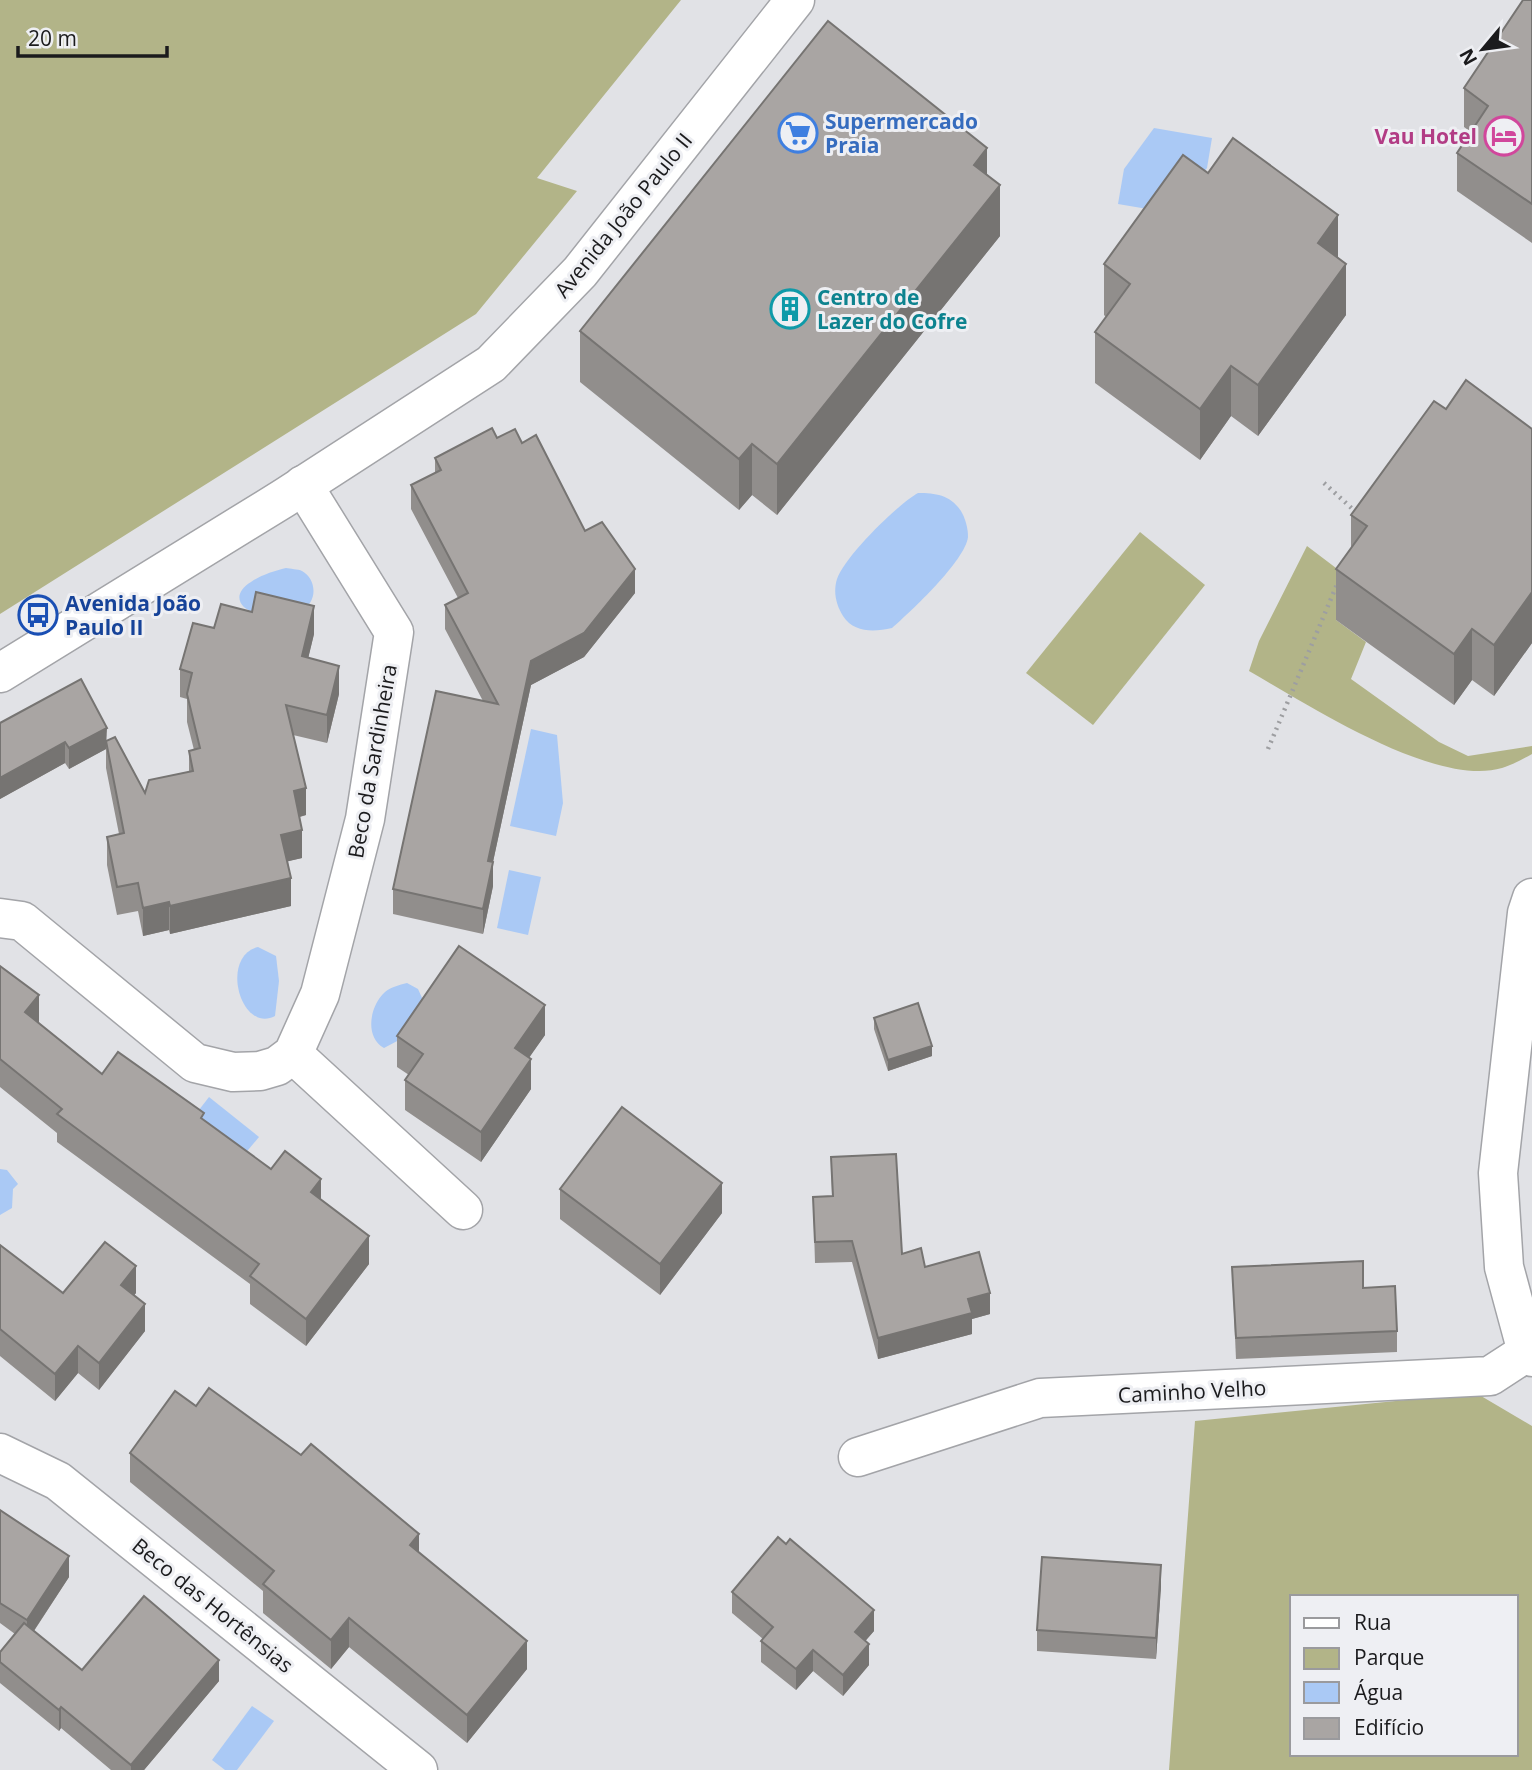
<svg xmlns="http://www.w3.org/2000/svg" width="1532" height="1770" font-family="'Open Sans',sans-serif">
	<rect width="100%" height="100%" fill="#e1e2e6"/>
	<g fill="#b2b488" fill-rule="evenodd">
		<polygon points="0,0 681,0 537,178 577,191 476,314 0,614"/>
		<polygon points="1140,532 1205,585 1093,725 1026,673"/>
		<path d="M1307 546 1336 568 1351 566 1336 620 1366 642 1351 679 1439 742 1468 756 1532 746V754C1523 759 1512 765 1502 768 1435 788 1307 704 1249 671L1259 641Z"/>
		<path d="M1476 1393 1532 1426V1770H1169L1195 1421ZM1292 1597H1516V1754H1292Z"/>
	</g>
	<g fill="#aac9f5">
		<polygon points="1154,128 1212,138 1207,168 1171,213 1118,204 1124,169"/>
		<path d="M918 493C936 493 950 495 961 511 965 518 968 527 968 537 965 561 911 611 892 628 874 632 854 633 843 616 836 605 833 592 837 579 845 556 897 505 918 493Z"/>
		<path d="M286 568C290 569 298 569 302 571 317 579 318 603 301 610 292 615 274 612 264 613 241 614 229 595 251 582 261 575 274 571 286 568Z"/>
		<polygon points="531,729 557,735 563,803 556,836 510,826"/>
		<polygon points="509,870 541,877 528,935 497,928"/>
		<path d="M258 947 276 956 279 981 275 1016C241 1034 219 957 258 947Z"/>
		<path d="M407 983 418 989 423 1000 404 1026 401 1039 384 1048C364 1037 370 1005 385 992 391 987 399 985 407 983Z"/>
		<polygon points="209,1097 259,1137 238,1162 192,1119"/>
		<polygon points="0,1169 7,1170 18,1184 13,1189 12,1208 0,1215"/>
		<polygon points="252,1706 274,1721 237,1770 225,1770 212,1760"/>
	</g>
	<g fill="none" stroke-linecap="round" stroke-linejoin="round">
		<g stroke="#a3a4a8" stroke-width="41">
			<g id="street">
				<polyline points="0,673 284,498 491,364 580,272 795,0"/>
				<polyline points="1532,898 1527,913 1498,1173 1504,1267 1527,1352 1532,1357"/>
				<polyline points="0,918 22,921 195,1063 233,1072 260,1071 277,1066 293,1054 320,994 365,819 394,632 303,485"/>
				<polyline points="293,1054 463,1210"/>
				<polyline points="0,1453 58,1481 418,1770"/>
				<polyline points="858,1457 1040,1398 1490,1376 1527,1352"/>
			</g>
		</g>
		<g stroke="#9d9ea1" stroke-width="4.5" stroke-dasharray="2 5" stroke-linecap="butt">
			<polyline points="1324,483 1357,513"/>
			<polyline points="1268,749 1338,582"/>
		</g>
		<use href="#street" stroke="#fff" stroke-width="38"/>
	</g>
	<g fill="#918e8c">
		<polygon points="1532,0 1532,243 1457,191 1457,153 1471,132 1464,127 1464,88"/>
		<polygon points="1208,173 1338,258 1346,315 1258,436 1231,416 1200,460 1095,383 1095,332 1106,317 1104,315 1104,264"/>
		<polygon points="987,175 1000,236 777,515 752,495 739,510 580,382 580,331"/>
		<polygon points="1446,409 1532,429 1532,643 1494,696 1472,680 1454,705 1336,620 1336,569 1351,548 1351,515"/>
		<polygon points="497,438 522,443 585,531 635,593 584,657 531,685 493,862 493,886 483,934 393,914 393,889 483,701 445,629 445,605 458,598 411,509 411,485 435,473 435,458"/>
		<polygon points="214,628 314,634 308,658 339,694 327,743 293,735 306,815 300,817 302,858 288,861 291,906 170,934 169,930 143,936 138,911 117,915 107,865 107,837 119,834 106,768 106,749 69,769 65,763 0,799 0,723 107,740 145,793 189,772 189,751 194,750 187,722 187,699 180,697 180,669"/>
		<polygon points="0,966 39,1022 38,1023 102,1074 204,1120 271,1169 321,1199 369,1264 306,1346 250,1304 250,1284 57,1142 57,1133 0,1087"/>
		<polygon points="874,1018 932,1056 888,1071 874,1029"/>
		<polygon points="545,1035 529,1057 531,1089 481,1162 405,1110 405,1080 409,1075 397,1067 397,1036"/>
		<polygon points="831,1157 902,1254 925,1267 990,1314 972,1319 972,1334 878,1359 852,1262 815,1263 813,1197 832,1196"/>
		<polygon points="560,1189 722,1213 660,1295 560,1219"/>
		<polygon points="0,1245 63,1293 136,1293 134,1295 145,1331 99,1390 78,1373 55,1401 0,1356"/>
		<polygon points="1232,1267 1363,1288 1397,1331 1397,1352 1236,1359"/>
		<polygon points="196,1406 419,1553 527,1669 467,1743 349,1647 331,1669 263,1613 263,1591 130,1482 130,1453"/>
		<polygon points="0,1510 69,1577 34,1631 82,1670 219,1681 144,1770 111,1770 61,1728 59,1731 0,1683 0,1652 15,1634 0,1623"/>
		<polygon points="1161,1586 1156,1659 1037,1651 1037,1630"/>
		<polygon points="732,1592 874,1631 865,1641 869,1665 843,1696 813,1671 796,1690 761,1662 761,1641 763,1639 732,1613"/>
	</g>
	<g fill="#767472">
		<polygon points="987,148 987,199 974,165"/>
		<polygon points="1000,185 1000,236 777,515 777,464"/>
		<polygon points="1338,215 1338,266 1318,243"/>
		<polygon points="1346,264 1346,315 1258,436 1258,385"/>
		<polygon points="1231,366 1231,416 1200,460 1200,409"/>
		<polygon points="752,444 752,495 739,510 739,459"/>
		<polygon points="635,569 635,593 584,657 531,685 488,885 488,861 531,661"/>
		<polygon points="1532,592 1532,643 1494,696 1494,645"/>
		<polygon points="314,606 314,634 302,684 302,656"/>
		<polygon points="1472,629 1472,680 1454,705 1454,654"/>
		<polygon points="339,666 339,694 327,743 327,715"/>
		<polygon points="107,728 106,749 69,769 69,748"/>
		<polygon points="65,742 65,763 0,799 0,778"/>
		<polygon points="306,788 306,815 294,818 294,791"/>
		<polygon points="302,830 302,858 281,863 281,835"/>
		<polygon points="493,862 493,886 483,934 483,909"/>
		<polygon points="291,878 291,906 170,934 170,906"/>
		<polygon points="169,902 169,930 143,936 143,908"/>
		<polygon points="39,995 39,1022 25,1040 25,1012"/>
		<polygon points="545,1005 545,1035 515,1078 515,1048"/>
		<polygon points="932,1046 932,1056 888,1071 888,1060"/>
		<polygon points="531,1059 531,1089 481,1162 481,1132"/>
		<polygon points="321,1179 321,1206 311,1192"/>
		<polygon points="722,1183 722,1213 660,1295 660,1264"/>
		<polygon points="369,1236 369,1264 306,1346 306,1319"/>
		<polygon points="136,1266 136,1293 121,1312 121,1285"/>
		<polygon points="990,1293 990,1314 972,1319 972,1334 878,1359 878,1338 968,1299"/>
		<polygon points="145,1304 145,1331 99,1390 99,1363"/>
		<polygon points="78,1346 78,1373 55,1401 55,1374"/>
		<polygon points="419,1534 419,1562 410,1545"/>
		<polygon points="69,1556 69,1577 27,1641 27,1620"/>
		<polygon points="1161,1565 1161,1586 1156,1659 1156,1638"/>
		<polygon points="874,1610 874,1631 855,1653 855,1632"/>
		<polygon points="349,1618 349,1647 331,1669 331,1640"/>
		<polygon points="527,1641 527,1669 467,1743 467,1715"/>
		<polygon points="869,1644 869,1665 843,1696 843,1675"/>
		<polygon points="813,1650 813,1671 796,1690 796,1669"/>
		<polygon points="219,1660 219,1681 144,1770 131,1770 131,1765"/>
		<polygon points="61,1707 61,1728 59,1731 59,1710"/>
	</g>
	<g fill="#a9a5a3" stroke="#767472" stroke-width="2">
		<polygon points="1523,0 1532,0 1532,204 1457,153 1488,106 1464,88"/>
		<polygon points="828,21 987,148 974,165 1000,185 777,464 752,444 739,459 580,331"/>
		<polygon points="1233,138 1338,215 1318,243 1346,264 1258,385 1231,366 1200,409 1095,332 1130,284 1104,264 1183,155 1208,173"/>
		<polygon points="1466,380 1532,429 1532,592 1494,645 1472,629 1454,654 1336,569 1367,526 1351,515 1434,401 1446,409"/>
		<polygon points="492,428 497,438 515,429 522,443 536,435 585,531 602,522 635,569 584,633 531,661 488,861 493,862 483,909 393,889 436,691 498,704 445,605 468,593 411,485 441,470 435,458"/>
		<polygon points="256,592 314,606 302,656 339,666 327,715 286,705 306,788 294,791 302,830 281,835 291,878 170,906 169,902 143,908 138,883 117,887 107,837 124,833 106,741 115,737 145,793 149,780 193,771 189,751 200,748 187,694 192,673 180,669 193,623 214,628 221,604 252,612"/>
		<polygon points="81,679 107,728 69,748 65,742 0,778 0,723"/>
		<polygon points="459,946 545,1005 515,1048 531,1059 481,1132 405,1080 423,1054 397,1036"/>
		<polygon points="0,966 39,995 25,1012 102,1074 118,1052 204,1113 201,1118 271,1169 285,1151 321,1179 311,1192 369,1236 306,1319 250,1276 259,1264 57,1114 62,1109 0,1059"/>
		<polygon points="918,1003 932,1046 888,1060 874,1018"/>
		<polygon points="622,1107 722,1183 660,1264 560,1189"/>
		<polygon points="896,1154 902,1254 921,1248 925,1267 979,1252 990,1293 968,1299 972,1313 878,1338 852,1241 815,1242 813,1197 833,1196 831,1157"/>
		<polygon points="105,1242 136,1266 121,1285 145,1304 99,1363 78,1346 55,1374 0,1329 0,1245 63,1293"/>
		<polygon points="1363,1261 1363,1288 1395,1286 1397,1331 1236,1338 1232,1267"/>
		<polygon points="209,1388 301,1455 311,1444 419,1534 410,1545 527,1641 467,1715 349,1618 331,1640 263,1584 274,1571 130,1453 175,1391 196,1406"/>
		<polygon points="0,1510 69,1556 27,1620 0,1603"/>
		<polygon points="778,1537 786,1544 790,1539 874,1610 855,1632 869,1644 843,1675 813,1650 796,1669 761,1641 773,1627 732,1592"/>
		<polygon points="1042,1557 1161,1565 1156,1638 1037,1630"/>
		<polygon points="144,1596 219,1660 131,1765 61,1707 59,1710 0,1662 0,1652 24,1623 82,1670"/>
	</g>
	<defs>
		<g id="supermarket-ring" transform="scale(2.0125)"><circle r="9.5" fill="#eeeff3" stroke="#3f7fe0" stroke-width="1.5"/><path d="M-6-5.5h2.5l.6 2H6L4.5 2H-2.5L-4.4-4H-6ZM-1.5 3.2a1.3 1.3 0 1 0 .1 0ZM3 3.2a1.3 1.3 0 1 0 .1 0Z" fill="#3f7fe0"/></g>
		<g id="hotel-ring" transform="scale(2.0125)"><circle r="9.5" fill="#eeeff3" stroke="#d1479c" stroke-width="1.5"/><path d="M-6-4.5h1.5V1H6V5H4.5V3h-9V5H-6ZM-4 0a1.8 1.8 0 1 1 3.6 0ZM.5 0V-2.5h3Q6-2.5 6 0Z" fill="#d1479c"/></g>
		<g id="building-ring" transform="scale(2.0125)"><circle r="9.5" fill="#eeeff3" stroke="#0f9aa8" stroke-width="1.5"/><path d="M-4-6H4V6H1V3H-1V6H-4ZM-2.5-4.3h1.7v1.8h-1.7ZM.8-4.3h1.7v1.8H.8ZM-2.5-1h1.7V.8h-1.7ZM.8-1h1.7V.8H.8Z" fill="#0f9aa8"/></g>
		<g id="bus-ring" transform="scale(2.0125)"><circle r="9.5" fill="#eeeff3" stroke="#1a4fb4" stroke-width="1.5"/><path d="M-5-6H5V4H4V6H2V4H-2V6H-4V4H-5ZM-3.5-4V0h7V-4ZM-3.5 1.2v1.5H-2V1.2ZM2 1.2v1.5H3.5V1.2Z" fill="#1a4fb4"/></g>
	</defs>
	<g fill-rule="evenodd">
		<use href="#supermarket-ring" x="798" y="133"/>
		<use href="#hotel-ring" x="1504" y="136"/>
		<use href="#building-ring" x="790" y="309"/>
		<use href="#bus-ring" x="38" y="615"/>
	</g>
	<g text-anchor="middle" dominant-baseline="central" stroke-width="6" stroke-linejoin="round" paint-order="stroke">
		<g font-size="21" font-weight="bold" fill="#366cbe" stroke="#eeeff3" text-anchor="start">
			<text x="825" y="121">Supermercado<tspan x="825" dy="24">Praia</tspan></text>
		</g>
		<g font-size="21" font-weight="bold" fill="#b23c85" stroke="#eeeff3" text-anchor="end">
			<text x="1477" y="136">Vau Hotel</text>
		</g>
		<g font-size="21" fill="#1b1b1d" stroke="#eeeff3">
			<text transform="translate(623 215) rotate(-51)">Avenida João Paulo II</text>
			<text transform="translate(372 761) rotate(-80)">Beco da Sardinheira</text>
			<text transform="translate(1192 1391) rotate(-3)">Caminho Velho</text>
			<text transform="translate(213 1605) rotate(39)">Beco das Hortênsias</text>
		</g>
		<g font-size="21" font-weight="bold" fill="#0d838f" stroke="#eeeff3" text-anchor="start">
			<text x="817" y="297">Centro de<tspan x="817" dy="24">Lazer do Cofre</tspan></text>
		</g>
		<g font-size="21" font-weight="bold" fill="#164399" stroke="#eeeff3" text-anchor="start">
			<text x="65" y="603">Avenida João<tspan x="65" dy="24">Paulo II</tspan></text>
		</g>
	</g>
	<rect x="1290" y="1595" width="228" height="161" fill="#eeeff3" stroke="#9a9a9d" stroke-width="2"/>
	<rect x="1304" y="1618" width="35" height="10" fill="#ffffff" stroke="#9a9a9d" stroke-width="2"/>
	<text x="1354" y="1630" font-size="21" fill="#1b1b1d">Rua</text>
	<rect x="1304" y="1648" width="35" height="21" fill="#b2b488" stroke="#9a9a9d" stroke-width="2"/>
	<text x="1354" y="1665" font-size="21" fill="#1b1b1d">Parque</text>
	<rect x="1304" y="1682" width="35" height="21" fill="#aac9f5" stroke="#9a9a9d" stroke-width="2"/>
	<text x="1354" y="1700" font-size="21" fill="#1b1b1d">Água</text>
	<rect x="1304" y="1718" width="35" height="21" fill="#a9a5a3" stroke="#9a9a9d" stroke-width="2"/>
	<text x="1354" y="1735" font-size="21" fill="#1b1b1d">Edifício</text>
	<g transform="translate(1483 49) rotate(241)" stroke="#eeeff3" stroke-width="5" paint-order="stroke">
	<path d="M0-5L12 26L0 18L-12 26Z" fill="#1b1b1d"/>
	<text y="-10" font-size="19" font-weight="bold" text-anchor="middle" fill="#1b1b1d">N</text>
	</g>
	<path d="M18 46v10h149v-10" fill="none" stroke="#1b1b1d" stroke-width="3.5"/>
	<text x="28" y="46" font-size="21" fill="#1b1b1d" stroke="#eeeff3" stroke-width="5" paint-order="stroke">20 m</text>
</svg>
